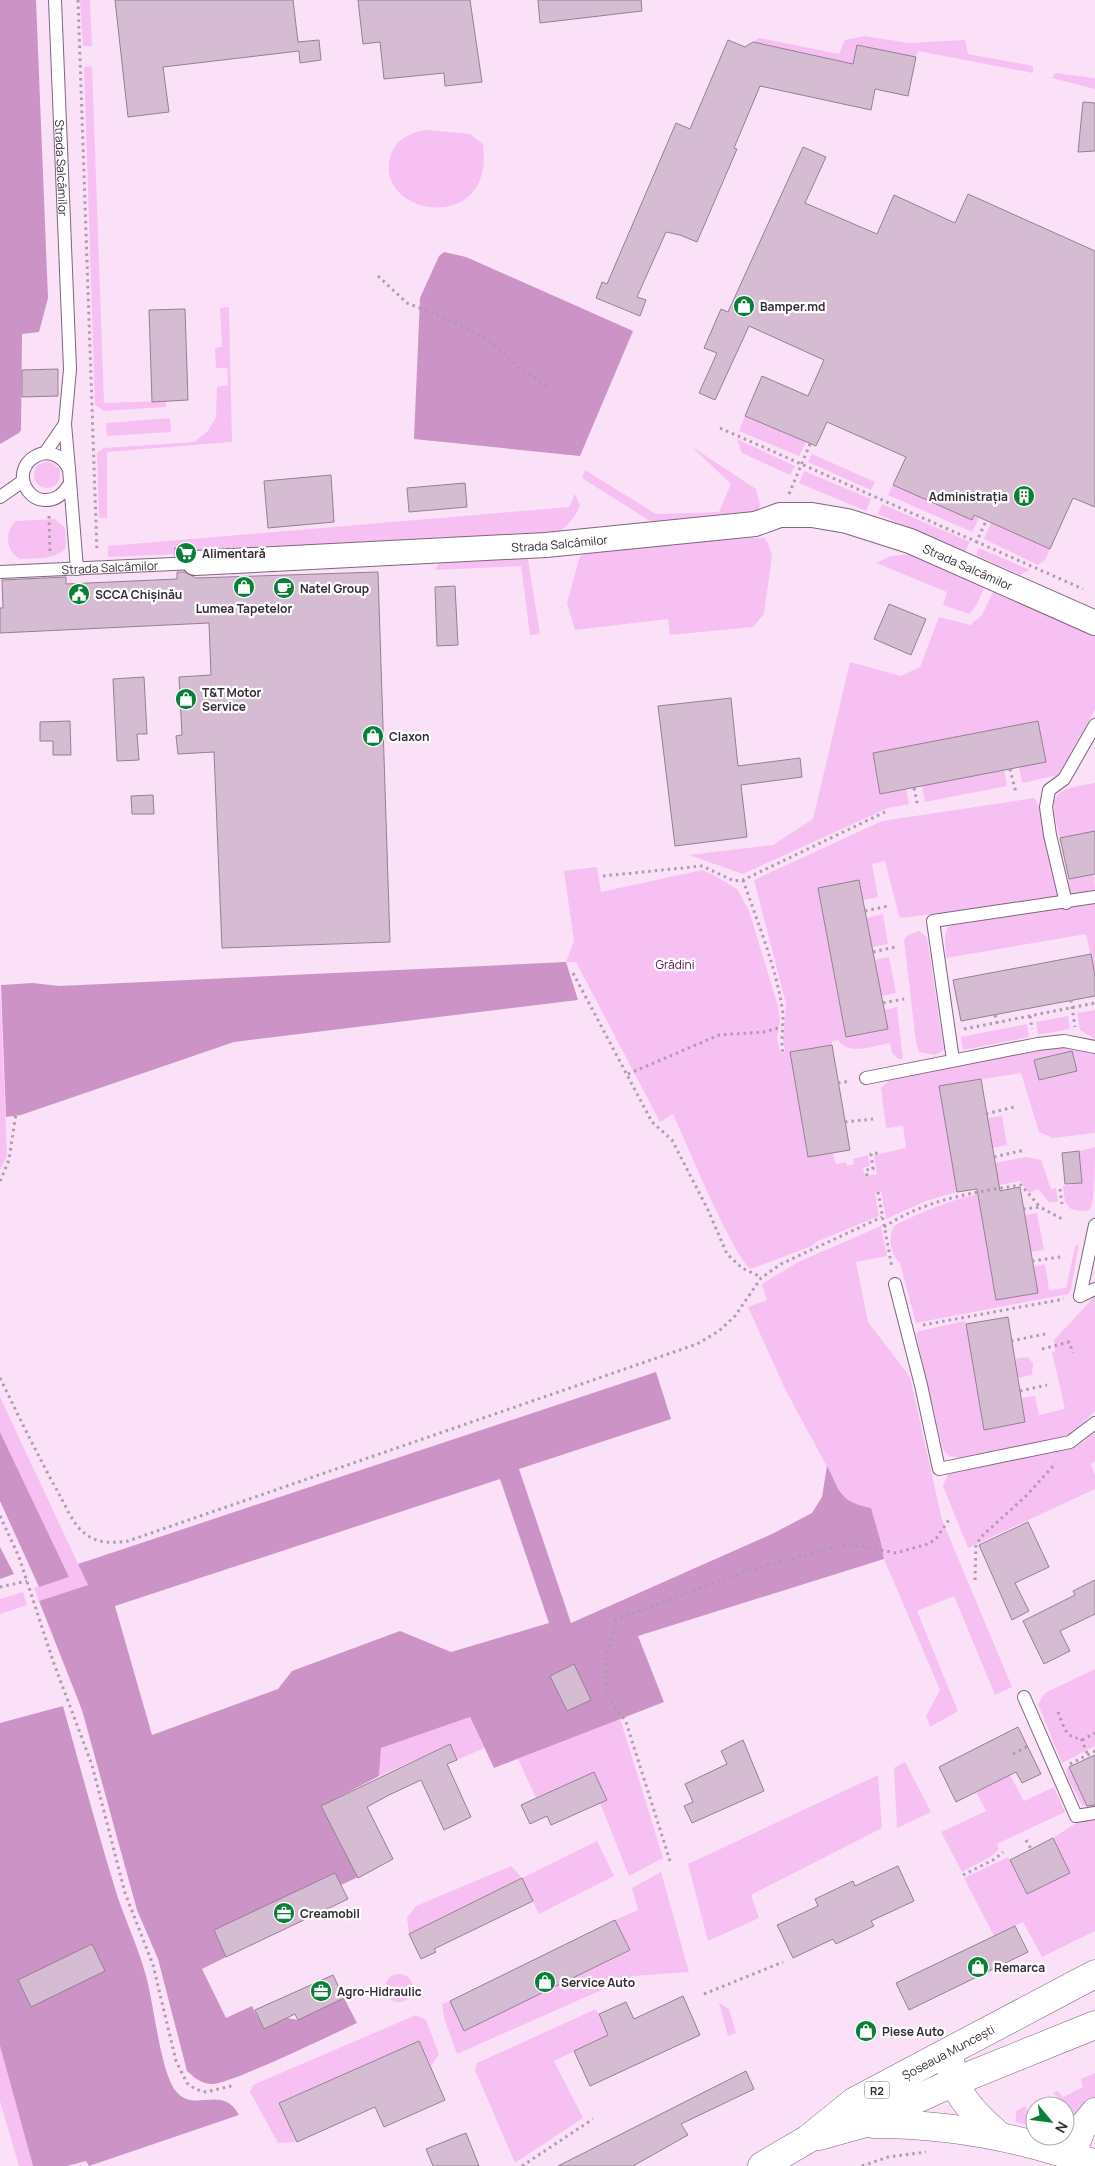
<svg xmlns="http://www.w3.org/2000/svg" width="1095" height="2166" font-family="Manrope,sans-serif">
	<rect width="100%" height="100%" fill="#fae1f8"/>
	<g fill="#f7c0f3">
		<polygon points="80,0 90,0 92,46 83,46"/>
		<polygon points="864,36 909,43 965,40 968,54 1033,66 1033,73 918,51 916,57 858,45 853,64 753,42 759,38 839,54 845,40"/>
		<polygon points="92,66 104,403 166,401 166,407 104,411 95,405 84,67"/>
		<polygon points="1055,73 1095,78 1095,89 1052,78"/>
		<path d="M427 130 470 134 483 144C496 238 370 216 391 154 397 138 412 132 427 130Z"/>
		<polygon points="229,307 232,442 107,452 107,518 99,518 97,453 104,448 194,442 208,431 216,417 217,387 228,385 227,368 216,368 215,348 222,347 220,308"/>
		<polygon points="745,416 806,442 799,456 739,431"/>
		<polygon points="170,418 171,432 107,436 106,423"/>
		<polygon points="737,439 795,466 790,475 742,453"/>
		<polygon points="691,446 756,489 760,505 757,511 749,515 653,523 582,478 585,470 656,514 719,512 731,484"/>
		<polygon points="812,454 875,482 871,490 808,462"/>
		<circle cx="47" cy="475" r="13"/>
		<polygon points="804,471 871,499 866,511 799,483"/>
		<polygon points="893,485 979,518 972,532 888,495"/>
		<path d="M575 494 580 505C571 526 560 534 539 539L108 557V546L569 507Z"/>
		<polygon points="882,504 970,542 965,552 878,514"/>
		<path d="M55 519 65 528 66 548C54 560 36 558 20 559 6 552 4 531 16 521Z"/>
		<polygon points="991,523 1050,549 1045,560 1038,565 984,539"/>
		<polygon points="750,538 764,538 768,543 772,555 764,614 753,627 670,635 668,619 575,630 567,603 580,556 591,551"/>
		<polygon points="979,548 1030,570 1020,575 976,555"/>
		<polygon points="527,554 540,634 530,635 521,566 435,570 441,559"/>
		<polygon points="912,554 985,586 976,606 969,614 943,605 947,592 876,563 891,556"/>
		<polygon points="994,590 1095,635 1095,710 1058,775 1022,783 1019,767 1046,762 1038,721 873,753 880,794 906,789 909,804 888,808 743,874 689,855 773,845 813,819 850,662 901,676 920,667 939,617 970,625 982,615"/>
		<polygon points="1004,770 1007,786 925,802 922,786"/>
		<path d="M1095 783V831L1060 838C1048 794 1050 790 1095 783Z"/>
		<path d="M1034 798C1043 805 1055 882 1058 898L902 918 899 916 885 861 872 864 878 897 863 900 859 880 818 888 846 1037 887 1029 884 1010 897 1007 903 1059H898L892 1053 890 1043C874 1046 849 1056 838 1040L832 1041V1045L790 1052 808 1157 833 1153 836 1164 846 1162 847 1166 854 1164 853 1159 868 1155 870 1166 863 1168 865 1176 877 1174 874 1155 906 1148 903 1126 886 1128 881 1088 892 1077 1062 1045 1095 1051V1133L1053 1138 1039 1132 1021 1073 939 1086 957 1192 926 1201 886 1219 881 1191 875 1192 879 1216 816 1242 812 1246 751 1269C734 1259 685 1140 673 1114L660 1122 576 962H566L574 941 564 871 597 867 601 892 702 870 714 875 737 889 749 911 778 1006 780 1020 777 1038 781 1053 785 1052 783 1039 786 1004 754 880 882 821Z"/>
		<polygon points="1094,874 1095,890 1071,895 1068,879"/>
		<polygon points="1095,903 1095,976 1086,934 946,958 945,936 948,926"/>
		<polygon points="883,914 888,944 872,947 866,918"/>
		<polygon points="919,931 927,937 944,1050 935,1055 919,1052 916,1042 904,940 908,935"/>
		<polygon points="889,957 896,993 881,996 874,960"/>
		<polygon points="0,985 7,1156 0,1170"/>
		<polygon points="1095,1010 1095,1039 1080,1030 1077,1013"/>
		<polygon points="1068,1016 1070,1029 1038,1035 1036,1022"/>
		<polygon points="1027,1024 1029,1037 963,1050 961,1037"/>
		<polygon points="1002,1116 1007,1145 992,1148 987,1118"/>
		<path d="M1095 1147C1095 1159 1095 1202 1090 1209 1085 1213 1076 1210 1071 1209L1065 1202 1063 1186 1082 1183 1079 1151Z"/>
		<polygon points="1026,1157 1041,1160 1051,1189 1056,1188 1058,1202 1049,1202 1038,1189 1029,1193 1020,1181 999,1185 995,1163"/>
		<path d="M978 1194 996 1300 1037 1293 1033 1267 1045 1264 1049 1290 1066 1288 1075 1247 1079 1243 1071 1290 1068 1294 916 1323 900 1263C890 1255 887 1234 895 1225 922 1212 949 1200 978 1194Z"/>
		<polygon points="1037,1213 1044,1250 1031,1252 1024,1215"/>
		<polygon points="881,1226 887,1256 856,1262 868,1322 910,1377 942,1520 1012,1687 995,1695 954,1596 917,1611 958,1711 930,1727 926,1716 940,1690 884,1559 881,1543 853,1504 845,1500 785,1389 748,1307 767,1300 762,1284 798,1262"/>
		<polygon points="1095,1296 1095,1411 1074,1432 1061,1439 965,1459 949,1456 943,1450 916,1334 919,1331 965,1321 984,1429 1025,1422 1021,1398 1035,1396 1039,1415 1065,1409 1052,1352 1055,1351 1054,1340"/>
		<polygon points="1027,1357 1033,1363 1032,1375 1018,1378 1015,1359"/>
		<polygon points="0,1397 88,1585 39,1601 34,1588 69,1577 0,1432"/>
		<polygon points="1095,1433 1095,1461 1091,1464 1095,1475 1095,1489 968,1548 943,1486 948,1473 1076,1447"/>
		<polygon points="23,1592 27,1605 0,1614 0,1599"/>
		<polygon points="1095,1669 1095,1746 1062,1763 1038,1704 1045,1693"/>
		<polygon points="470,1717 484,1748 457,1760 450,1744 379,1776 381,1748"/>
		<polygon points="620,1718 663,1858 629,1876 600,1803 607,1800 594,1772 536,1798 518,1759"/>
		<polygon points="905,1762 931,1812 897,1828 894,1768"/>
		<polygon points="1069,1767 1085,1802 1095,1805 1091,1807 1082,1805 1068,1779 1066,1769"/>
		<polygon points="878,1775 882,1828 751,1895 759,1918 708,1941 688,1864"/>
		<polygon points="1010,1775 1024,1801 1054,1787 1065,1812 997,1844 999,1849 992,1856 962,1872 941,1832 986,1811 976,1792"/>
		<polygon points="1086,1819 1095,1820 1095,1931 1042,1957 1023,1922 994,1936 964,1878 1008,1857 1027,1894 1070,1873 1053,1838 1079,1821"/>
		<polygon points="597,1841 614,1876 539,1914 521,1878 409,1934 407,1918 416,1906 511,1866 522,1878"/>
		<polygon points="661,1872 689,1972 633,1976 457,2054 444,2018 442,2004 450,2001 464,2031 630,1949 615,1920 638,1910 632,1888"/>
		<circle cx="399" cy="1988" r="14"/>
		<polygon points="719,2003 729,2009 736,2033 728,2036"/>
		<polygon points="596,2009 608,2035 554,2061 583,2118 515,2163 475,2070 477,2063"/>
		<polygon points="416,2015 426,2020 439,2054 431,2066 419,2041 280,2102 297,2142 278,2143 250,2092 253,2085"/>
		<polygon points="0,2046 33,2166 19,2166 0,2101"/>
		<polygon points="1095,2073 1095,2098 1088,2101 1075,2115 1053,2093 1058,2091 1063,2097 1083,2087 1081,2079"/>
		<polygon points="1025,2106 1029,2113 1035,2110 1035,2127 1016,2122 1016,2111"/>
	</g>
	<g fill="#cb93c6" fill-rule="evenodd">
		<polygon points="0,0 36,0 48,298 39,332 22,334 21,430 19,433 0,444"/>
		<polygon points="444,252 466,257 633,331 580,456 414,439 420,298 439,256"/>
		<polygon points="566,962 578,1000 234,1042 21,1115 6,1117 1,985 33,983 59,986"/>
		<path d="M656 1372 671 1419 519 1469 571 1623 772 1534 812 1513 822 1497 827 1466C841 1492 839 1502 871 1508L881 1543 884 1559 638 1636 664 1702 494 1768 470 1717 381 1748 379 1776 322 1806 358 1877 341 1885 335 1873 214 1930 226 1957 202 1969 226 2018 252 2006 264 2029 287 2018 298 2020 344 1998 357 2023C335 2033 227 2086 211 2084 200 2083 195 2078 187 2071L158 1959 137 1910 82 1710 39 1601 88 1585 78 1564ZM500 1479 549 1623 451 1652 400 1631 292 1671 278 1689 152 1735 115 1606Z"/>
		<polygon points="0,1432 69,1577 39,1587 0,1501"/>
		<polygon points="0,1547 14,1574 0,1579"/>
		<path d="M63 1706C81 1770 98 1834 118 1898 127 1924 139 1950 146 1976 154 2004 160 2069 175 2090 193 2115 222 2083 239 2115L89 2166 86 2161 67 2166H33L0 2046V1723Z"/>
	</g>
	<g fill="#d5bcd2" stroke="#957f93">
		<polygon points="115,0 293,0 298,42 319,40 321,60 300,63 299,51 163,67 169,112 128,117"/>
		<polygon points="358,0 470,0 482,82 445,86 444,73 384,79 380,42 363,44"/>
		<polygon points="538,0 641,0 642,11 540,23"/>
		<polygon points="728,40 745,47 753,42 853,64 857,45 916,57 908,96 875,89 871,110 760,86 734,148 737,149 697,242 680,235 666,232 637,297 646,300 640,316 596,298 602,282 607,284 676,123 690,129"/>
		<polygon points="1083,102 1095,103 1095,151 1078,152"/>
		<polygon points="803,147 826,157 805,203 877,234 894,195 955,223 968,194 1095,251 1095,507 1073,498 1050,549 974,515 972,520 893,485 906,457 827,422 816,446 745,416 762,376 808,396 824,360 749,326 715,400 699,393 717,353 704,348 721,309 728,312"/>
		<polygon points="185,309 188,400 152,402 149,310"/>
		<polygon points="58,369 58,396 22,397 22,370"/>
		<polygon points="331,475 334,522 268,528 264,481"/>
		<polygon points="465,483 467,507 409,512 407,488"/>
		<polygon points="194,547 194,549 184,555 175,556 175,548"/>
		<polygon points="177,572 185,572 196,578 378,572 390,942 222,948 214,752 178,754 176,736 182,735 179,677 211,675 209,623 0,633 0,608 3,608 2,580 66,577 66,584 177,579"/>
		<polygon points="455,586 458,645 437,646 435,587"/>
		<polygon points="889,604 926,619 911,655 874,639"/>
		<polygon points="144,677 147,734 137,734 139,760 117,761 113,679"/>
		<polygon points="731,698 738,766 800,758 802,777 741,785 747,837 675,846 658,706"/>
		<polygon points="70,721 71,755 53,755 53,741 40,741 40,722"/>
		<polygon points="1038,721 1046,762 880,794 873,753"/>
		<polygon points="153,795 154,814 132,814 131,796"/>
		<polygon points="1095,831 1095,874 1069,879 1060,838"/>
		<polygon points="859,880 888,1029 846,1037 818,888"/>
		<polygon points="1091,954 1095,976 1095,996 961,1021 953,980"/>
		<polygon points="832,1045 850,1150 808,1157 790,1052"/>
		<polygon points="1072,1051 1077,1071 1039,1080 1034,1060"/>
		<polygon points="981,1079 1000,1191 1020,1187 1038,1293 996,1300 977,1189 957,1192 939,1086"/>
		<polygon points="1079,1151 1082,1183 1065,1184 1062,1153"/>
		<polygon points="1008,1317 1025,1422 984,1430 966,1324"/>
		<polygon points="1028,1522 1049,1567 1015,1583 1029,1611 1012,1620 979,1545"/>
		<polygon points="1095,1580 1095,1614 1060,1631 1070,1651 1044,1664 1023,1621 1075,1595 1073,1591"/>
		<polygon points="574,1664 591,1700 567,1711 550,1676"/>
		<polygon points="1018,1727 1041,1774 1022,1783 1016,1772 956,1802 939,1767"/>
		<polygon points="743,1740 764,1791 692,1823 684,1806 693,1802 685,1784 727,1764 721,1751"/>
		<polygon points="450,1744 457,1760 447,1764 471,1817 444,1830 421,1780 389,1795 367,1807 393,1859 358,1878 321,1806"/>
		<polygon points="1095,1755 1095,1805 1087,1806 1069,1767"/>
		<polygon points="594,1772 607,1800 551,1825 547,1816 530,1824 521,1805"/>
		<polygon points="1053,1838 1070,1873 1027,1894 1010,1860"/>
		<polygon points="898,1866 914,1901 871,1921 874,1926 836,1944 833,1939 793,1958 777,1925 818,1906 815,1899 853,1881 855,1886"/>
		<polygon points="335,1873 348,1899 226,1957 214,1930"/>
		<polygon points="522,1878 533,1901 434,1949 436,1952 421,1959 409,1934"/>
		<polygon points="615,1920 630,1950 464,2031 450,2001"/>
		<polygon points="1015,1926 1028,1952 909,2010 896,1983"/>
		<polygon points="92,1944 105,1971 31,2007 18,1980"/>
		<polygon points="333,1975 344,1998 298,2020 295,2014 264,2029 255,2010"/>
		<polygon points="683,1996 700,2035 590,2086 574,2051 608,2035 599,2014 626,2002 634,2019"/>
		<polygon points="419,2041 445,2100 384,2127 375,2107 297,2142 279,2103"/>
		<polygon points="746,2071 754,2089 681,2124 688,2135 633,2166 558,2166"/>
		<polygon points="466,2133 479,2166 433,2166 426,2149"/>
	</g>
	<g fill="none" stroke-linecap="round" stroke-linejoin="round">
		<g stroke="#7c667a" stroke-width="14">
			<g id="service">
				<path id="s1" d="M55 0 70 369 65 424 69 469"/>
				<polyline points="45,453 65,424"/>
				<path d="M69 485C63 494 56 501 44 500 38 500 32 496 28 491 8 463 52 435 69 469L77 569"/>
				<polyline points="0,497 23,481"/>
				<path id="s2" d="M0 572 195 563"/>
				<polyline points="1066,903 1050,835 1046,807 1049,790 1064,779 1095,725"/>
				<polyline points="953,1060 933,921 1095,897"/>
				<polyline points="866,1078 1038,1044 1064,1041 1095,1047"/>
				<polyline points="895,1284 921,1385 939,1469 1070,1442 1095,1423"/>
				<polyline points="1080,1296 1095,1225"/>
				<polyline points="1080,1296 1095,1289"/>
				<polyline points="1024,1697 1076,1816 1095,1813"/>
			</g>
		</g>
		<g stroke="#7c667a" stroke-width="26">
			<g id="minor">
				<path id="s3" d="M195 563 546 545 755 524 780 515H812L847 521 910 541 1095 623"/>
			</g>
		</g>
		<g stroke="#7c667a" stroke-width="29">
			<g id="primary">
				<path d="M951 2065C952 2094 979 2118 999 2136"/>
				<path d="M874 2124C950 2124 1024 2138 1095 2164"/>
				<polyline points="819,2136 862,2124 954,2082 1095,2025"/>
				<polyline points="1071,2155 1082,2128 1095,2112"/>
				<path id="s4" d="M762 2166 808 2139 855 2101 1095 1974"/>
			</g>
		</g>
		<g stroke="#af9bad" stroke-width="3" stroke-dasharray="2.5 4" stroke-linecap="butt">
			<polyline points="78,0 97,552"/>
			<polyline points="378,276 407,303 450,320 493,343 518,367 549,387"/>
			<polyline points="720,428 1083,589"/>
			<polyline points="789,494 810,444"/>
			<polyline points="49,516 50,554"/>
			<polyline points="976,543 986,521"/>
			<polyline points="1010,769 1016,793"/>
			<polyline points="914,788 918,807"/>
			<polyline points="603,876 702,866 734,881 743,880 885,812"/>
			<path d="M743 880C757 921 775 964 782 1007 785 1023 780 1037 783 1053"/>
			<polyline points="865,911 888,906"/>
			<polyline points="873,952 895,947"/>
			<polyline points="573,973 652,1122 672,1140 708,1210 727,1254 742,1268 761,1277"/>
			<polyline points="1071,1000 1075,1027"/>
			<polyline points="883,1003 904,999"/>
			<polyline points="995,1015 997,1023"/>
			<polyline points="1030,1016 1032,1029"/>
			<polyline points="964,1029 1095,1003"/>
			<polyline points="628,1074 719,1035 764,1032 782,1027"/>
			<polyline points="838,1083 850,1081"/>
			<polyline points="986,1114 1014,1107"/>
			<polyline points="845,1122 873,1119"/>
			<polyline points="994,1157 1025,1150"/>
			<polyline points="867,1176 866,1170 873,1169 871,1154 878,1153"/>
			<polyline points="0,1181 9,1160 16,1113"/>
			<polyline points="1060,1189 1062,1204"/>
			<polyline points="878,1192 892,1268"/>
			<polyline points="1023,1209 1040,1207 1062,1219"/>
			<path d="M884 1227C924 1200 974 1192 1021 1185L1040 1207"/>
			<polyline points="1032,1261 1060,1257"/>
			<polyline points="923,1325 1064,1299"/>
			<polyline points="1011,1341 1045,1334"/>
			<polyline points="1042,1349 1069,1342 1073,1353"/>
			<path d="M0 1378C19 1417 38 1456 59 1494 67 1508 73 1526 87 1535 99 1544 114 1543 128 1541L697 1344 719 1331 735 1316 761 1278 781 1264 882 1217"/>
			<polyline points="1020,1391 1047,1385"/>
			<polyline points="0,1516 19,1557 53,1661 92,1765 125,1893 153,1965 176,2061 187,2083 195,2089 206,2092 235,2085"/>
			<polyline points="975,1580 976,1545 982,1536 1027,1495 1056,1463"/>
			<polyline points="0,1587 27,1581"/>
			<path d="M1058 1712C1063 1724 1066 1740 1081 1738L1089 1758"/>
			<polyline points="1082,1740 1095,1733"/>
			<polyline points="1013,1754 1028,1746"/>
			<polyline points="1070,1764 1095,1751"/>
			<polyline points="1026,1840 1031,1849"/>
			<polyline points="670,1861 626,1722 606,1694 606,1659 616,1620 743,1572 839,1546 859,1546 896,1553 928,1544 936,1539 950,1518"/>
			<polyline points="963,1875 995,1859 1003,1852"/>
			<polyline points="704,1994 783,1962"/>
			<polyline points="522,2166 593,2119"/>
			<polyline points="862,2166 888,2157 926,2152"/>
		</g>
		<use href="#service" stroke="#fff" stroke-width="12"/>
		<use href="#minor" stroke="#fff" stroke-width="24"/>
		<use href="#primary" stroke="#fff" stroke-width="28"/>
	</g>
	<defs>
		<g id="shop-disc" transform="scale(1.125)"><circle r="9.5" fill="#097f37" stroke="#fff"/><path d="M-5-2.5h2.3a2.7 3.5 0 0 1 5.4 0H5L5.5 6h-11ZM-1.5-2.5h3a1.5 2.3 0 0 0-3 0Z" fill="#fff"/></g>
		<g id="building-disc" transform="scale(1.125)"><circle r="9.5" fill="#097f37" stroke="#fff"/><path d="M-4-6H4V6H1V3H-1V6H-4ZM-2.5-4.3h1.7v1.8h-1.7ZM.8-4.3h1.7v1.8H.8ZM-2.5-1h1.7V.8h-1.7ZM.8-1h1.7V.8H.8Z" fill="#fff"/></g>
		<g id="supermarket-disc" transform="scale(1.125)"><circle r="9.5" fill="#097f37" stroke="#fff"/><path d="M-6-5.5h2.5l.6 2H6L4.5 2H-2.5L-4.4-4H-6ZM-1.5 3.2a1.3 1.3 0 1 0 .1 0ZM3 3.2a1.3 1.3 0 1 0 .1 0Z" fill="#fff"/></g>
		<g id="cafe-disc" transform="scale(1.125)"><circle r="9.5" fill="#097f37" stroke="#fff"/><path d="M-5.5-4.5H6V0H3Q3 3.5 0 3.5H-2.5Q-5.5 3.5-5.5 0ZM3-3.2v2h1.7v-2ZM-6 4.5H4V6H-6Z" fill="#fff"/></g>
		<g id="civic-disc" transform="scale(1.125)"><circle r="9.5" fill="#097f37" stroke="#fff"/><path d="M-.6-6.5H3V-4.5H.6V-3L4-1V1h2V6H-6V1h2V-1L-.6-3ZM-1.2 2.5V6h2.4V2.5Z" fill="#fff"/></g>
		<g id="office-disc" transform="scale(1.125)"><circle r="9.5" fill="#097f37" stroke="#fff"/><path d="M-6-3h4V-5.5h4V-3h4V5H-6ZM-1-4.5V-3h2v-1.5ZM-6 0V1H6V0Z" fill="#fff"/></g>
	</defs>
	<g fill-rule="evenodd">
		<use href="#shop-disc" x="744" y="306"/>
		<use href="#building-disc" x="1024" y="496"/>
		<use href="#supermarket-disc" x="186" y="553"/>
		<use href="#shop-disc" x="244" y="587"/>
		<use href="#cafe-disc" x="284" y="588"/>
		<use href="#civic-disc" x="79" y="594"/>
		<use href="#shop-disc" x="186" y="699"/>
		<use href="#shop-disc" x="373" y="736"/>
		<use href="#office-disc" x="284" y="1913"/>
		<use href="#shop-disc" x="978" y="1967"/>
		<use href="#shop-disc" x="545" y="1982"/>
		<use href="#office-disc" x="321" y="1991"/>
		<use href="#shop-disc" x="866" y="2031"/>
	</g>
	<g text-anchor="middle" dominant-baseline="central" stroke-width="4.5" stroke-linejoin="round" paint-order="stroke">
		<rect fill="#fff" stroke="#726b71" stroke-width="1" x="864.5" y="2081.5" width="25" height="17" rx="4"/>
		<g font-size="11" font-weight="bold" fill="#352b34">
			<text x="877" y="2090">R2</text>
		</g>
		<g font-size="12" fill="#352b34" stroke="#fff">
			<text stroke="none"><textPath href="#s1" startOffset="168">Strada Salcâmilor</textPath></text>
			<text stroke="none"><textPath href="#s3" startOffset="365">Strada Salcâmilor</textPath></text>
			<text stroke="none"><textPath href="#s3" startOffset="785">Strada Salcâmilor</textPath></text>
			<text stroke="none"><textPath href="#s2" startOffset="110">Strada Salcâmilor</textPath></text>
			<text stroke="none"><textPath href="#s4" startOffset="219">Șoseaua Muncești</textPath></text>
		</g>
		<g font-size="12" font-weight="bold" fill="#352b34" stroke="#fff" text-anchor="start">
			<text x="760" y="306">Bamper.md</text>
			<text x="1008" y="496" text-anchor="end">Administrația</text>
			<text x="202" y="553">Alimentară</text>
			<text x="300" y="588">Natel Group</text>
			<text x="95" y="594">SCCA Chișinău</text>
			<text x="244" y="608" text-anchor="middle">Lumea Tapetelor</text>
			<text x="202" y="692">T&amp;T Motor<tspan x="202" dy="14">Service</tspan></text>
			<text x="389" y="736">Claxon</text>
			<text x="300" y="1913">Creamobil</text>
			<text x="994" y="1967">Remarca</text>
			<text x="561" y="1982">Service Auto</text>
			<text x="337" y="1991">Agro-Hidraulic</text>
			<text x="882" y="2031">Piese Auto</text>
		</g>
		<g font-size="12" fill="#551253" stroke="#fff">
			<text x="675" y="964">Grădini</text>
		</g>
	</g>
	<g transform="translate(1050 2121) rotate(119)"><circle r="24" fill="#ffffff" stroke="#aeaaae"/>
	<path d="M0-4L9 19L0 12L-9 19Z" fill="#097f37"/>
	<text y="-8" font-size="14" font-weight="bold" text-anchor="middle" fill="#352b34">N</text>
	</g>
</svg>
